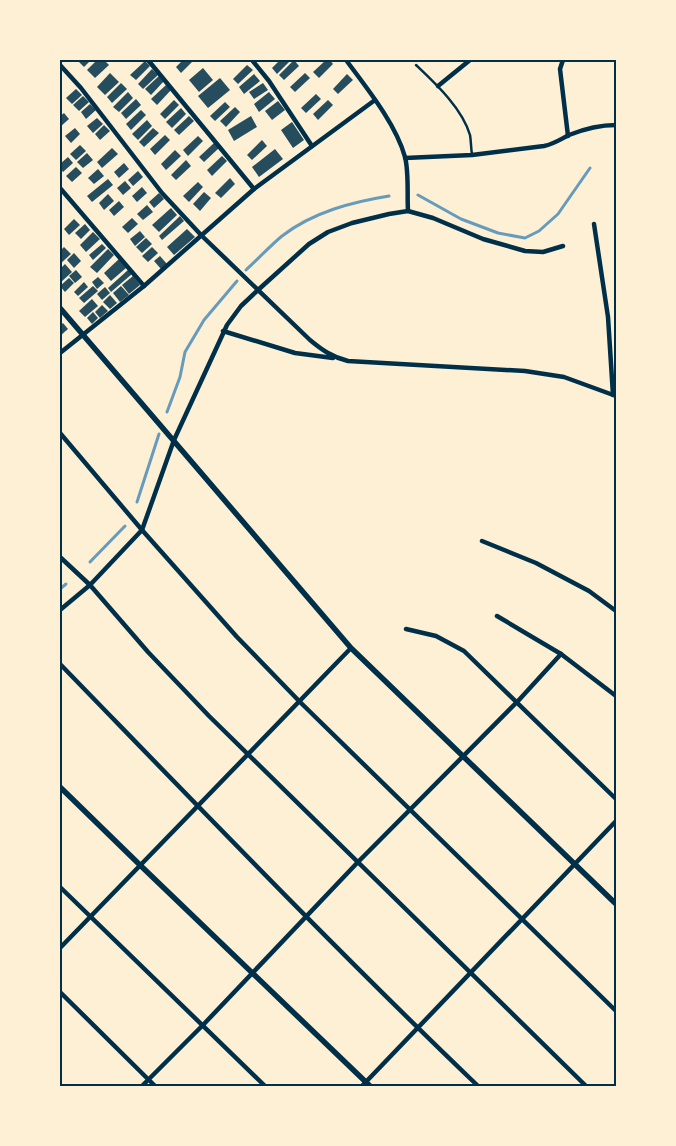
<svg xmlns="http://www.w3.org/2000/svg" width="676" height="1146" font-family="Mulish,sans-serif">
	<rect width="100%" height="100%" fill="#fdf0d5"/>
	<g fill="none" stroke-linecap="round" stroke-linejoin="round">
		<g stroke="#669bbc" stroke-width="3">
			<polyline points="418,195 461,219 498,233 525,238 539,231 558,214 590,168"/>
			<path d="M246 270C258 259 270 246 282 236 313 212 352 202 389 196"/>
			<polyline points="167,412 180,377 185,352 204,320 237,281"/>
			<polyline points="137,502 159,434"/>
			<polyline points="90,562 125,526"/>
			<polyline points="60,589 66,584"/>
		</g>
	</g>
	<g fill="#264d5e">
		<polygon points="77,60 91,60 84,67"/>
		<polygon points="97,60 104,60 109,65 95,78 87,70"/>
		<polygon points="183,60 194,60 181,73 176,67"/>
		<polygon points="280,60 291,60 277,74 272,68"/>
		<polygon points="294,60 299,66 284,80 279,75"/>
		<polygon points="326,60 330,60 333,64 319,78 313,72"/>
		<polygon points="145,61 150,66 136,80 130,75"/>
		<polygon points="247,65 253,70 238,84 233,79"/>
		<polygon points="203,68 213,80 199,92 189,80"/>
		<polygon points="152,69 158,75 143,89 138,84"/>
		<polygon points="110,73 119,82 105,95 97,87"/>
		<polygon points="305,73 310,78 295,92 290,87"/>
		<polygon points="254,74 260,81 244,94 239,87"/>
		<polygon points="347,74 353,80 338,94 333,89"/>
		<polygon points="160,75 165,80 151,95 145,89"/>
		<polygon points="220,78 230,90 208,108 198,96"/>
		<polygon points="121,83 127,89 112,103 107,97"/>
		<polygon points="263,83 268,90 254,99 249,92"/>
		<polygon points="166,85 171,90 157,105 151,99"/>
		<polygon points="76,89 82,95 72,104 66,98"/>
		<polygon points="128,92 133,98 119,112 113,107"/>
		<polygon points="269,92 275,99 259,112 254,104"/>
		<polygon points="316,94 321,99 306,113 301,108"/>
		<polygon points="83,96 89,102 79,111 73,105"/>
		<polygon points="136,99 141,105 126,119 121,113"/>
		<polygon points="174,100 179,105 165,119 160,114"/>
		<polygon points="328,100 333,105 318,120 313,114"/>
		<polygon points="278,101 285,110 272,120 265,111"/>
		<polygon points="225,102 230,107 215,121 210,116"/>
		<polygon points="90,104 96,110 86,119 81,112"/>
		<polygon points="235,107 240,112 226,127 220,121"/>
		<polygon points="181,108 186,114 172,128 166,122"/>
		<polygon points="141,110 146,115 131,130 126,124"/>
		<polygon points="64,113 69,119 60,127 60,116"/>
		<polygon points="189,116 194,121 179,135 174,130"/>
		<polygon points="251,116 257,127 234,141 228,130"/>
		<polygon points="97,118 103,124 93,133 87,126"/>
		<polygon points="147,120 152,126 138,140 132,134"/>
		<polygon points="292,122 304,140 293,148 281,130"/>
		<polygon points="104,125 110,131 100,140 95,134"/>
		<polygon points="75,128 80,134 71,143 65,136"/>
		<polygon points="153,128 159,133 144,147 139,142"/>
		<polygon points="165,135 170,140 155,155 150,149"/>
		<polygon points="198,136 203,141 188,156 183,150"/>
		<polygon points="262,140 267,146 252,160 247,155"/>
		<polygon points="214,143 219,148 204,162 199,157"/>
		<polygon points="80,145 86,151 76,160 70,154"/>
		<polygon points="112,148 118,154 102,168 97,162"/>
		<polygon points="275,149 283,159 259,177 252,167"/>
		<polygon points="175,150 181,156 166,170 161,164"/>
		<polygon points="87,153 93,160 83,168 77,162"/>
		<polygon points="222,156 227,161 212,176 207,170"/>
		<polygon points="68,157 73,163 63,172 60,168 60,164"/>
		<polygon points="186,160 191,166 176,180 171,175"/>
		<polygon points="124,163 129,169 119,178 114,172"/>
		<polygon points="76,167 82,173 72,182 66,176"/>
		<polygon points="98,169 104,176 94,184 88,178"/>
		<polygon points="138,171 143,177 133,186 128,180"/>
		<polygon points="230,178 235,184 221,198 215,193"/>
		<polygon points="108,179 113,185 92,202 87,196"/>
		<polygon points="125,181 131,188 123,195 117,188"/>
		<polygon points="198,182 203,187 189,202 183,196"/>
		<polygon points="142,187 147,193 137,202 132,196"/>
		<polygon points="204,192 211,198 200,211 193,204"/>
		<polygon points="159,193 164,199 154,208 149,202"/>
		<polygon points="108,194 114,201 104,210 99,203"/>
		<polygon points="119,201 124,207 114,216 109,210"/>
		<polygon points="147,205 153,212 143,220 137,214"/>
		<polygon points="171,208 177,215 159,232 152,225"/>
		<polygon points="180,216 184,221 162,240 159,236"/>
		<polygon points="132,218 138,224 128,233 122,227"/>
		<polygon points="74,219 80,225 69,235 64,229"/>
		<polygon points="85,224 90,230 81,239 75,233"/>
		<polygon points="187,229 195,237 174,255 167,247"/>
		<polygon points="140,231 145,237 135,246 130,239"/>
		<polygon points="93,232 100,239 86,252 80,245"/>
		<polygon points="146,238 152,244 142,253 136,247"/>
		<polygon points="102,244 106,248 93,260 89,255"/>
		<polygon points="64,247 71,254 60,264 60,251"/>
		<polygon points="152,247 158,253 148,262 142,256"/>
		<polygon points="108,249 114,255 97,273 90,267"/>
		<polygon points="74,253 81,261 74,268 67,260"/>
		<polygon points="160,256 167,264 161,269 154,261"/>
		<polygon points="119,259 126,268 111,281 104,273"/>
		<polygon points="65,264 72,272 60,283 60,269"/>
		<polygon points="76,270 82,277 75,283 69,276"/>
		<polygon points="128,270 132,274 111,292 108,288"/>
		<polygon points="133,276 140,285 129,294 122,285"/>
		<polygon points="98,277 104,283 97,289 92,282"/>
		<polygon points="69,278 74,283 65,292 60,286"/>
		<polygon points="84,282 88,287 78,296 74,292"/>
		<polygon points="93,286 98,291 84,303 79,298"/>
		<polygon points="121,286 129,295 120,302 113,293"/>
		<polygon points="105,287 110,293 102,300 97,294"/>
		<polygon points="110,295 117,303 110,309 103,302"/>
		<polygon points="92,299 98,306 85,317 79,311"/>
		<polygon points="102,305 108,311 100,318 95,312"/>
		<polygon points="93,312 98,318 92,324 87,318"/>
		<polygon points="63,323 68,329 60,336 60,326"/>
	</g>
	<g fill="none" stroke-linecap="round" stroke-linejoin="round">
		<path stroke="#003049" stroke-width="2.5" d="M416 65C436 84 462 108 470 135 471 141 471 148 472 155"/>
		<g stroke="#003049" stroke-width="4.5">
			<polyline points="148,60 254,189"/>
			<polyline points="252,60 269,81 312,146"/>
			<path d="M346 60C366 87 396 124 405 157 409 172 407 195 408 211"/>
			<polyline points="563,60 560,69 568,136"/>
			<path d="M60 65 81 88 162 193 202 236 310 340C322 350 332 357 348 361L525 371 564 377 616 396"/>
			<polyline points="438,86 470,60"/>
			<path d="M405 158 472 155 544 146C554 144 561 139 569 135 584 129 600 125 616 125"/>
			<polyline points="60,188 144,286"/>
			<polyline points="594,224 608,317 613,395"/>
			<polyline points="223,331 295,353 333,358"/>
			<polyline points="60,353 144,286 254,189 375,100"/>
			<polyline points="60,433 142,530 237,637 300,702 616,1011"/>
			<polyline points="482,541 536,563 589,591 616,611"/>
			<polyline points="60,557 90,585 148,652 209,716 586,1086"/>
			<polyline points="60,610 90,585 142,530 174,440 227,325 241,306 258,290 309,244 328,232 352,223 389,214 408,211 433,218 483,239 525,251 543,252 563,246"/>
			<polyline points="497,616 561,654 616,696"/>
			<polyline points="406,629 436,636 464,651 616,799"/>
			<path d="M60 664C198 806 335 949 478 1086"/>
			<polyline points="60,887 265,1086"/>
			<polyline points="60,948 351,648"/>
			<polyline points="60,992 155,1086"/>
			<polyline points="142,1086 203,1025 358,862 518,701 561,654"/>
			<polyline points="362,1086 616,821"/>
		</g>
		<g stroke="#003049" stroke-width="5.5">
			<polyline points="60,308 351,648 616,904"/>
			<polyline points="60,787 141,866 370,1086"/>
		</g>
	</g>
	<rect width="676" height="1146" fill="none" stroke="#fdf0d5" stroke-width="122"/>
	<rect x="61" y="61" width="554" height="1024" fill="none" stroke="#003049" stroke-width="2"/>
</svg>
